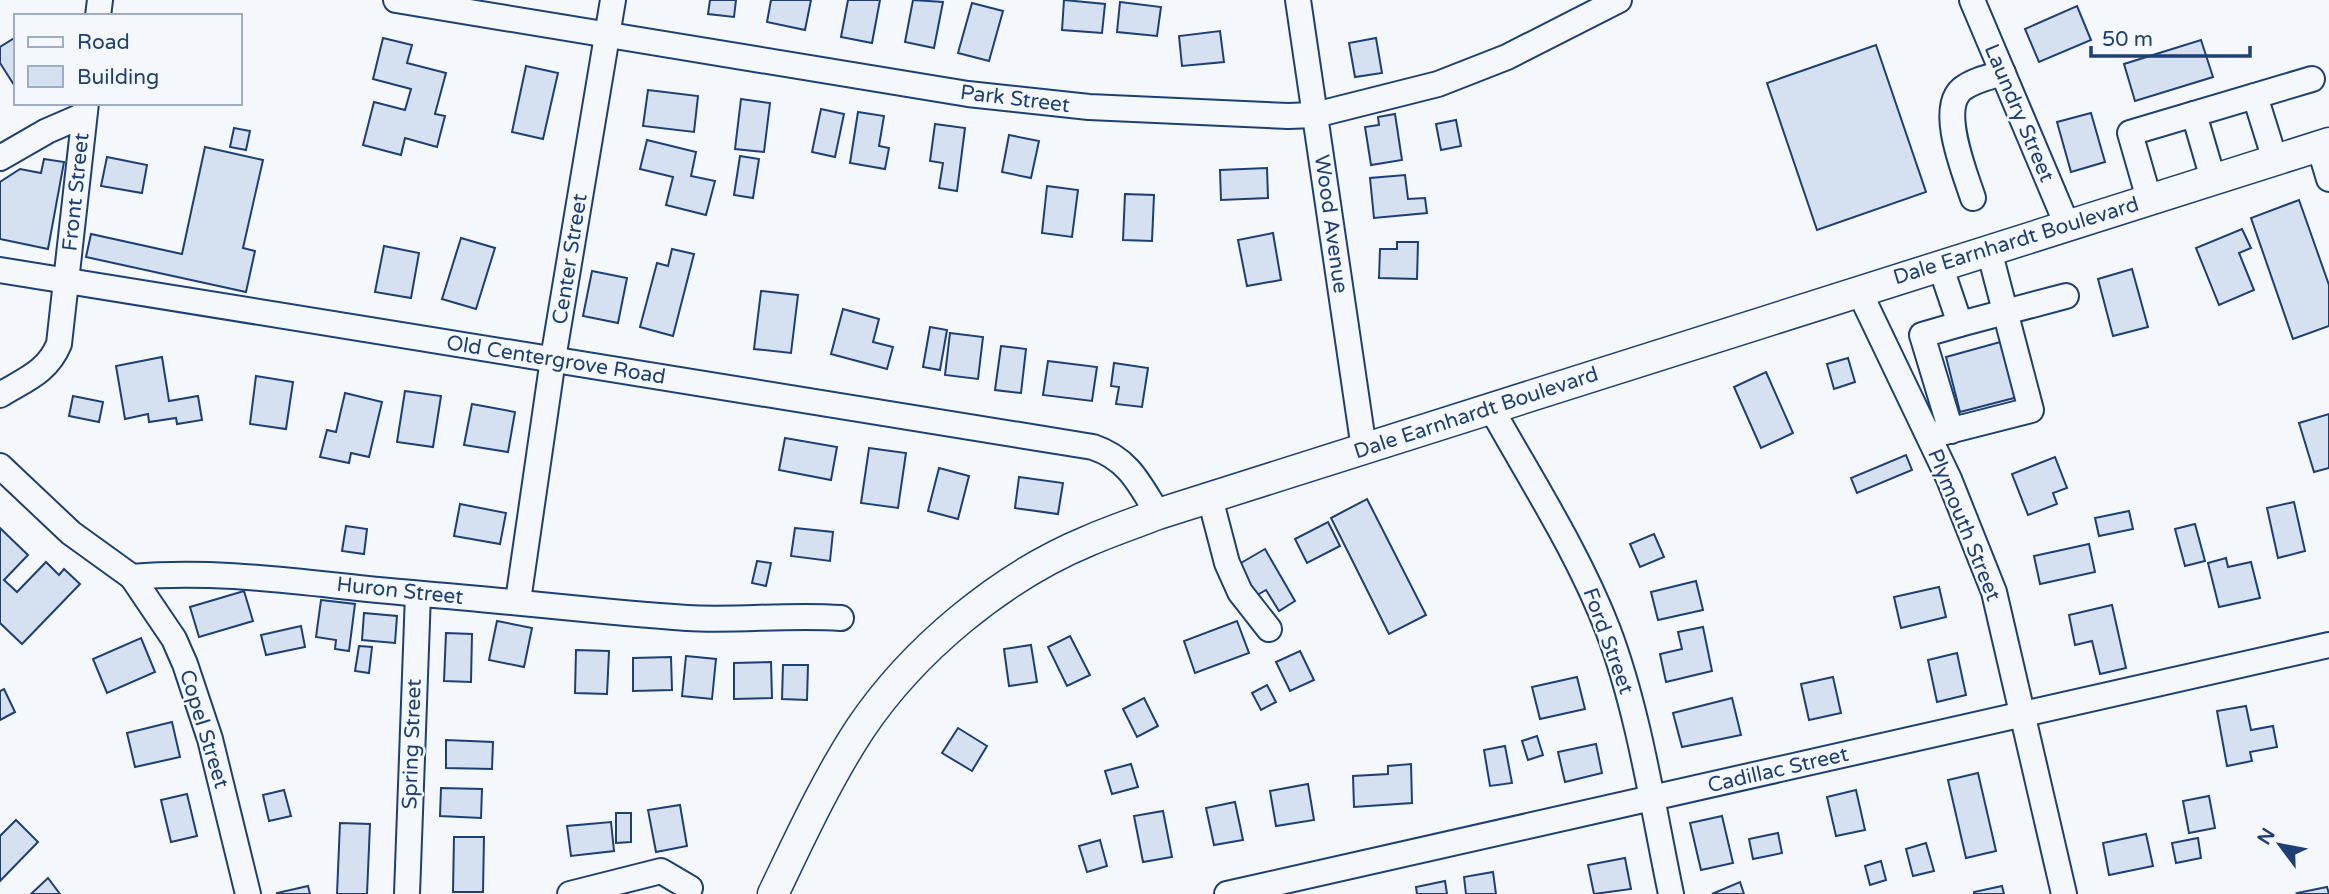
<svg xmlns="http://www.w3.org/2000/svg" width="2329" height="894" font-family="'Varela Round',sans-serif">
	<rect width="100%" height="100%" fill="#f4f7fb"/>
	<g fill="#d5e0f0" stroke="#1d3f73" stroke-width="2">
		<polygon points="710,0 736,0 734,17 708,14"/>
		<polygon points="771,0 811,0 805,30 767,22"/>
		<polygon points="848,0 880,0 872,43 841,37"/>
		<polygon points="913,0 943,2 934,48 905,42"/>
		<polygon points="1064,0 1105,4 1102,33 1062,30"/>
		<polygon points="1120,2 1161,7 1157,36 1117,32"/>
		<polygon points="972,3 1003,11 989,61 958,53"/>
		<polygon points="2077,6 2091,40 2039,62 2025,29"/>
		<polygon points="1220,31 1224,62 1182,66 1179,36"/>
		<polygon points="16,37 16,88 0,63 0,47"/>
		<polygon points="383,38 412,45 407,63 446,73 435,114 445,116 437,147 405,138 401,155 363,145 374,102 405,110 411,89 373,79"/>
		<polygon points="1376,38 1382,73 1355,77 1349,43"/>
		<polygon points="2201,40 2213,77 2135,101 2124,64"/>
		<polygon points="1876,45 1926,192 1817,230 1767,83"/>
		<polygon points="526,66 558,73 543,139 512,132"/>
		<polygon points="648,90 698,96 694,132 643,126"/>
		<polygon points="741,99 770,103 764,152 735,149"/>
		<polygon points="821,109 844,114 835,157 812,152"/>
		<polygon points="858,112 884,116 879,146 889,148 885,169 850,163"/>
		<polygon points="2091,113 2105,162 2071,172 2057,122"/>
		<polygon points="1395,114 1402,160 1371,165 1365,127 1379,125 1378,117"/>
		<polygon points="1456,120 1461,146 1441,150 1436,124"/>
		<polygon points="935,124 965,128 957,191 939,188 943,163 930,161"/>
		<polygon points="234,128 250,131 246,150 230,147"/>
		<polygon points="1009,135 1039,141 1031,178 1002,172"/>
		<polygon points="647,140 696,152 691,176 715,181 706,215 666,205 673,177 640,169"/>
		<polygon points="205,147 263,160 243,248 255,251 246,292 86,257 91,234 182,254"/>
		<polygon points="740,156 759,159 753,198 734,195"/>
		<polygon points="107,157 147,165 142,193 101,186"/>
		<polygon points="44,159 64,162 48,249 0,239 0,182 20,169 41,173"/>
		<polygon points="1267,168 1268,198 1221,200 1220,170"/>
		<polygon points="1405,175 1408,199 1425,198 1427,213 1374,218 1370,178"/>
		<polygon points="1047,186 1078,190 1072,237 1042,233"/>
		<polygon points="1125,194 1154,195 1152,241 1123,240"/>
		<polygon points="2299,200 2329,285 2329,326 2293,339 2251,218"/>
		<polygon points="2242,229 2251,248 2239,253 2254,290 2219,305 2196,248"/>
		<polygon points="1273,233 1281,280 1247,286 1238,240"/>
		<polygon points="461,238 495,248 476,309 442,299"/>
		<polygon points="1397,242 1418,242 1417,279 1379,278 1380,249 1397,249"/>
		<polygon points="384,246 419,253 411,298 375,292"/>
		<polygon points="672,249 694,254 673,336 640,327 657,263 668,266"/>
		<polygon points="2132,269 2148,327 2113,336 2098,279"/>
		<polygon points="592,271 627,278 618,323 583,316"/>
		<polygon points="761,291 798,295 791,353 754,349"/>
		<polygon points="843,309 879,319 873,342 893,347 887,369 831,354"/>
		<polygon points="930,327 947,330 940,370 923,367"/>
		<polygon points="950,333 983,337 978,379 945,375"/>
		<polygon points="2004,341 2018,397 1960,412 1946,357"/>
		<polygon points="1001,346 1026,349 1021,393 995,390"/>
		<polygon points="162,357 169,401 198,396 202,420 177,424 176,418 149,422 148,414 125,419 116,366"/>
		<polygon points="1848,358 1855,382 1834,389 1827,364"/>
		<polygon points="1048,361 1097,367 1092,401 1043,395"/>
		<polygon points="1114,363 1148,368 1142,407 1116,404 1119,387 1111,386"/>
		<polygon points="1766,372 1793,433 1761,448 1734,387"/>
		<polygon points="256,376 293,382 286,429 250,424"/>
		<polygon points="405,391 441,396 433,447 397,442"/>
		<polygon points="345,393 382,402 369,457 351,453 349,463 320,457 327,430 336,432"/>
		<polygon points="73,396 103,402 99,422 69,416"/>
		<polygon points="472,404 515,412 508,452 464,445"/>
		<polygon points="2329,414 2329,468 2314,472 2299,423"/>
		<polygon points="785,438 837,447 831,480 779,470"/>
		<polygon points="869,448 906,453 898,508 861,503"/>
		<polygon points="1906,455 1912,470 1857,493 1851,478"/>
		<polygon points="2055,457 2067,488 2053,493 2057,504 2028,515 2012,474"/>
		<polygon points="939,468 969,476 958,519 928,511"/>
		<polygon points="1019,477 1063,483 1058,514 1015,508"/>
		<polygon points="1367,499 1426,615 1389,634 1331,518"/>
		<polygon points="2294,502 2305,551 2278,558 2267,508"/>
		<polygon points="460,504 506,513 500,544 454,536"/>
		<polygon points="2129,511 2133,529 2099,536 2095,518"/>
		<polygon points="1328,522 1340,546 1307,563 1295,539"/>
		<polygon points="2195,524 2205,561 2185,566 2175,529"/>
		<polygon points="346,526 367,529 364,554 342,551"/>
		<polygon points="0,528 28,555 4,580 17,592 46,562 59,575 64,569 80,584 22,644 0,623"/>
		<polygon points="795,528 833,532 830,561 791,556"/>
		<polygon points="1654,534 1664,557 1640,567 1630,544"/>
		<polygon points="2089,544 2095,572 2040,584 2034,556"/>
		<polygon points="1265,549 1295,601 1279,611 1266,590 1252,598 1234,567"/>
		<polygon points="2226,558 2228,567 2251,562 2260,598 2219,607 2208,563"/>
		<polygon points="757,561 771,563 766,586 752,583"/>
		<polygon points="1696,581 1703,610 1658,620 1651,592"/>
		<polygon points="1939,587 1946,617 1901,628 1894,597"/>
		<polygon points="244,591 253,621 199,637 190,607"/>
		<polygon points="321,600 355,604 349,651 335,649 336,640 316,637"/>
		<polygon points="2112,605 2126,668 2100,674 2092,641 2075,645 2069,615"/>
		<polygon points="364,613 397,616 395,643 362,640"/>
		<polygon points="497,621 532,628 524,667 489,660"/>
		<polygon points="1237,621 1249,653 1195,673 1184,641"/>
		<polygon points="301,626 305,647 266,655 261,635"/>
		<polygon points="1703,627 1712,671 1666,682 1660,654 1682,649 1678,632"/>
		<polygon points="446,633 472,634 471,682 444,681"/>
		<polygon points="1070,636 1090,675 1067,686 1048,647"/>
		<polygon points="141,638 155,672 107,693 93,659"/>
		<polygon points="1031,645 1037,682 1009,686 1004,649"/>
		<polygon points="359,646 372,647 369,673 355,671"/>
		<polygon points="576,650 609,651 607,694 575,693"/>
		<polygon points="1300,651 1314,680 1290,691 1276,662"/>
		<polygon points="1957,653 1966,695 1937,702 1928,660"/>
		<polygon points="686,656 716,659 712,699 682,696"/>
		<polygon points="671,657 672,690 633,691 633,658"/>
		<polygon points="771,662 772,698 734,699 734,663"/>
		<polygon points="783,665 808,665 807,700 782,699"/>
		<polygon points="1577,677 1585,709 1540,719 1532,687"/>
		<polygon points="1833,677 1841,713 1809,720 1801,684"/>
		<polygon points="1267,685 1276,702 1261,710 1252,693"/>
		<polygon points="4,689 15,712 0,720 0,691"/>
		<polygon points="1144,698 1158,726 1137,737 1123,709"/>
		<polygon points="1732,698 1741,735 1682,747 1673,713"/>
		<polygon points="2246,706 2251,730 2273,726 2277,747 2250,752 2252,761 2227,766 2217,711"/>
		<polygon points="172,722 180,757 135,767 127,733"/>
		<polygon points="958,728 987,746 972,771 942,753"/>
		<polygon points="1537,736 1543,755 1528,760 1522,741"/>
		<polygon points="446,740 493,742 492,769 446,768"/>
		<polygon points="1596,744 1602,773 1565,782 1558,752"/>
		<polygon points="1505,746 1512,783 1490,786 1484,750"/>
		<polygon points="1131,764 1138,787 1112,794 1105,771"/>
		<polygon points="1411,764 1412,803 1354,807 1353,776 1388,774 1388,766"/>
		<polygon points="1978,773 1996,851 1966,858 1948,780"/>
		<polygon points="1308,784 1314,820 1276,826 1270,791"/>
		<polygon points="441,788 482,789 481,818 440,816"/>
		<polygon points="284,790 291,816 269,821 263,795"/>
		<polygon points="1856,790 1865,830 1836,836 1827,797"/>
		<polygon points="187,794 197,836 171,842 161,800"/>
		<polygon points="2209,796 2215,828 2189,833 2183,801"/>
		<polygon points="1235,802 1243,840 1214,845 1206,808"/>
		<polygon points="680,805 687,846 656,852 648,810"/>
		<polygon points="1163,811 1172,857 1143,862 1134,816"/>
		<polygon points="616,813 631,813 631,842 616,843"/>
		<polygon points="1722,816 1733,863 1701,870 1690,823"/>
		<polygon points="16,820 38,842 0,881 0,836"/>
		<polygon points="611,822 614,851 571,856 567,826"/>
		<polygon points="340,823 370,824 367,894 337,894"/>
		<polygon points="1778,833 1782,853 1753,859 1749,839"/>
		<polygon points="2146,834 2153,866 2109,875 2103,843"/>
		<polygon points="454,837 484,837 483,892 453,892"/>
		<polygon points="2198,838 2201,858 2176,863 2172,843"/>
		<polygon points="1100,840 1107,866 1087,872 1079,846"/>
		<polygon points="1926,843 1934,871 1913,876 1906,849"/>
		<polygon points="1625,858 1631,889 1594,894 1588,865"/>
		<polygon points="1881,861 1886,880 1870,885 1865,866"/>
		<polygon points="1493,872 1496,894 1466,894 1464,877"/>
		<polygon points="48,878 60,894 31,894"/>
		<polygon points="1445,881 1447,894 1417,894 1416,887"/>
		<polygon points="1740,882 1744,894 1712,894"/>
		<polygon points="308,886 310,894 277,894 277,893"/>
		<polygon points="2002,886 2004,894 1974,894 1974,892"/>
		<polygon points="2327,887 2329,894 2298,894 2297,893"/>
	</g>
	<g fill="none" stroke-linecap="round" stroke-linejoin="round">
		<g stroke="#1d3f73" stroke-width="28">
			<g id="minor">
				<polyline points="396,0 968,94 1089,107 1288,116 1315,115 1438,84 1507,57 1619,0"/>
				<polyline points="1298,0 1364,449"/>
				<polyline points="1972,0 2067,225"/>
				<polyline points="98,16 100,0"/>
				<polyline points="2255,96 2275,160"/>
				<polyline points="2194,114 2213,179"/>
				<polyline points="2319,146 2329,179"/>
				<polyline points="0,158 47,131 84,115"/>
				<path d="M1973 198C1965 173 1938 109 1962 89 1974 80 1989 77 2003 73"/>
				<polyline points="2149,199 2130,133 2312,79"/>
				<polyline points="1940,265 1960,324 1922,335 1951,431"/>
				<path d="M0 270 1093 447C1129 459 1140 485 1158 514"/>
				<polyline points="1859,291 1949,479 1994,592 2064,894"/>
				<polyline points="1960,324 2066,296"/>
				<path d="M0 395C24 380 47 373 59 344L86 103"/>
				<path d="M1491 408C1531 480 1578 552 1608 630 1639 712 1653 808 1671 894"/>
				<polyline points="1929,436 2031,410 1989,250"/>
				<path d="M0 466 71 533 132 577C229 568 326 587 423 594 511 601 599 612 687 618 738 621 790 614 841 618"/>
				<polyline points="1210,498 1227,563 1240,592 1269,629"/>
				<polyline points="132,577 174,639 185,664 210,739 248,894"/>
				<polyline points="518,601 553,359 613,0"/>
				<polyline points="407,894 418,594"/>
				<polyline points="570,894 661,871 690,888"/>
				<polyline points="1227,894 2329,645"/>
			</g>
		</g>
		<g stroke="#1d3f73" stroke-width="33">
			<path id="major" d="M773 894C800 838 826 781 860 729 913 650 1001 577 1088 541 1111 531 1135 523 1158 514L2329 143"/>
		</g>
		<use href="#minor" stroke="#f4f7fb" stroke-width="24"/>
		<use href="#major" stroke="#f4f7fb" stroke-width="30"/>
	</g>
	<g text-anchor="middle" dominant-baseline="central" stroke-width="5" stroke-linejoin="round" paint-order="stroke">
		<g font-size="21" fill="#1d3f73" stroke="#f4f7fb">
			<text transform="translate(1015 99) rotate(7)">Park Street</text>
			<text transform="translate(2019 113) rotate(67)">Laundry Street</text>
			<text transform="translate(76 192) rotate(-84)">Front Street</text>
			<text transform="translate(1331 224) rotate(82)">Wood Avenue</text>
			<text transform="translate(2016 241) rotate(-17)">Dale Earnhardt Boulevard</text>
			<text transform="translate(570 259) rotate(-81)">Center Street</text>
			<text transform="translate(556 360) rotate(9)">Old Centergrove Road</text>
			<text transform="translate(1476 413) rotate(-18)">Dale Earnhardt Boulevard</text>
			<text transform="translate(1964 525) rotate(68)">Plymouth Street</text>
			<text transform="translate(400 591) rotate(6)">Huron Street</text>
			<text transform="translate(1608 641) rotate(70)">Ford Street</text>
			<text transform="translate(204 729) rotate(73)">Copel Street</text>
			<text transform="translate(412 744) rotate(-88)">Spring Street</text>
			<text transform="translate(1778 770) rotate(-13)">Cadillac Street</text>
		</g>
	</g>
	<rect x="14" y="14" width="228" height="91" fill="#f4f7fb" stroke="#9eadc5" stroke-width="2"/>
	<rect x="28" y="37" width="35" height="10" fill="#f4f7fb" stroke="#9eadc5" stroke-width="2"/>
	<text x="77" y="49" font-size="21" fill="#1d3f73">Road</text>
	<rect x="28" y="66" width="35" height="21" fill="#d5e0f0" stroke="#9eadc5" stroke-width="2"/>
	<text x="77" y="84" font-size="21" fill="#1d3f73">Building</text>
	<g transform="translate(2280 845) rotate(302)" stroke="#f4f7fb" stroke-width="5" paint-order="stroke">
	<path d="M0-5L12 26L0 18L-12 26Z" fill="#1d3f73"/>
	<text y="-10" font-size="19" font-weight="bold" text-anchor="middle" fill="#1d3f73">N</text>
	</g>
	<path d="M2091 46v10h159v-10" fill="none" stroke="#1d3f73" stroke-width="3.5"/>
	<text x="2102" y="46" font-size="21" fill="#1d3f73" stroke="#f4f7fb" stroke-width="5" paint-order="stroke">50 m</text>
</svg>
